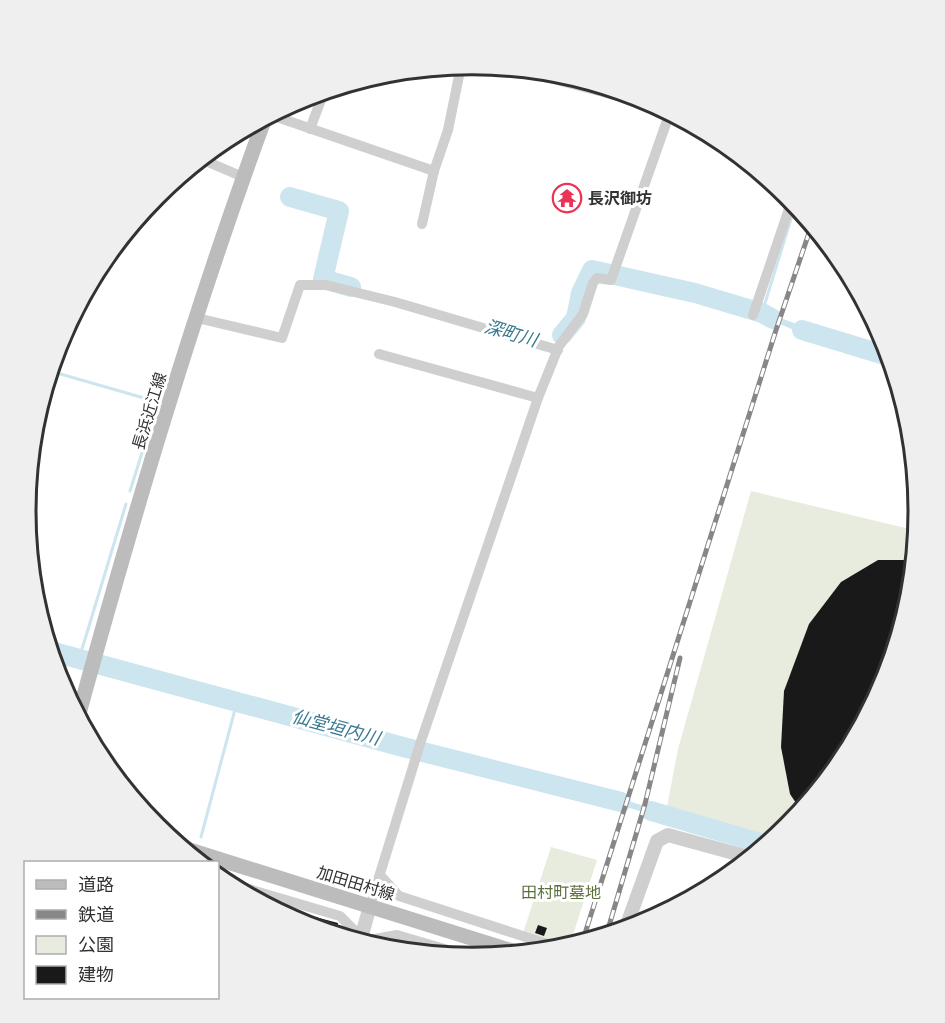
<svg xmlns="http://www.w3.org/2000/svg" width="945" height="1023" font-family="'Titillium Web','Noto Sans JP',sans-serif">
	<rect width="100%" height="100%" fill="#fff"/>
	<g fill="#e7ecde">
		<polygon points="751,491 918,531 911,599 885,683 844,760 788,828 775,839 667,807 678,749"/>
		<polygon points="551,847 597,860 569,947 523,933"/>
	</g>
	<g fill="#cde5ee">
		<polygon points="760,310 804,327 801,333 761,316"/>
		<polygon points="622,799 651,808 649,814 620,805"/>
	</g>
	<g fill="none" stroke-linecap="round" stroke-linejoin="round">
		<g stroke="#cde5ee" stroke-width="3">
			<polyline points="762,313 794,209"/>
			<polyline points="50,371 158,402 130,491"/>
			<polyline points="79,659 126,504"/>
			<polyline points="201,837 237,702"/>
		</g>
		<g stroke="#cde5ee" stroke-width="20">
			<polyline points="290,197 339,211 323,279 351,287"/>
			<polyline points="802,330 891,357"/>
			<polyline points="562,335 576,318 581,293 592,270 695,293 762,313 773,319"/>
			<polyline points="50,651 403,747 621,802"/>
			<polyline points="651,811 767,845"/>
		</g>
	</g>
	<g fill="#191919">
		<polygon points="878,560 915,560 911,599 885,683 844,760 802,812 790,794 781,747 784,691 809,624 841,582"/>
		<polygon points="304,914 338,923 335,934 301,924"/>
		<polygon points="538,925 547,928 544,936 535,933"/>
		<polygon points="399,944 426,953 425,954 397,951"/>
	</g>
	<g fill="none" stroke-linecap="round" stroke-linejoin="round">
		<g stroke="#cfcfcf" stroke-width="10">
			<polyline points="271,115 434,171"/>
			<polyline points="310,129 324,92"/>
			<polyline points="201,159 243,177"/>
			<polyline points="422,224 434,171 448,130 461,66"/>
			<polyline points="753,315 792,200"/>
			<polyline points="197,318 282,338 300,285 326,285 395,302 558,350"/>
			<polyline points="379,354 538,398"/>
			<polyline points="380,875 399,896 563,949"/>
			<polyline points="221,881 340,916 361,937 369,940 397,935 475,958"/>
			<polyline points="370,906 421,741 538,398 559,346 583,314 593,283 597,278 611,280 669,115 637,101 515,69"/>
		</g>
		<g stroke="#cfcfcf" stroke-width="14">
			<polyline points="625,930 657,841 668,835 752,858"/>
			<polyline points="360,942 370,906"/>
		</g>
		<g stroke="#bcbcbc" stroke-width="15">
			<path d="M78 717C133 517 193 313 265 118"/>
			<polyline points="180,847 522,954"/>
		</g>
		<g stroke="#878787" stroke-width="5">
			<g id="rail">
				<polyline points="606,936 645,804 680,658"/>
				<polyline points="582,943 776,330 812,224"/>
			</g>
		</g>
		<use href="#rail" stroke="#fff" stroke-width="3" stroke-dasharray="9" stroke-linecap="butt"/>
	</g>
	<defs>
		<g id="temple-ring" transform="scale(1.5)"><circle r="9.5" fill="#fff" stroke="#eb3356" stroke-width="1.5"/><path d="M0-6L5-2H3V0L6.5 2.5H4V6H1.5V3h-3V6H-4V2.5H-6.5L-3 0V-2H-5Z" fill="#eb3356"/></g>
	</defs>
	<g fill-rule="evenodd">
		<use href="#temple-ring" x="567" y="198"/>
	</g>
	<g text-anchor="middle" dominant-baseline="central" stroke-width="6" stroke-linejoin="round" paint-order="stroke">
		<g font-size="16" font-weight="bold" fill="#323232" stroke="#fff" text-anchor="start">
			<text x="588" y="198">長沢御坊</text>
		</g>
		<g font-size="16" fill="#323232" stroke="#fff">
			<text transform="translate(149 411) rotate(-73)">長浜近江線</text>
			<text transform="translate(356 883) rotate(17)">加田田村線</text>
		</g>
		<g font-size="16" fill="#5b703d" stroke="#fff">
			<text x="561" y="892">田村町墓地</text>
		</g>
		<g font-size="18" font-style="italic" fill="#3a7a91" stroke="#fff">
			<text transform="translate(511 333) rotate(16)">深町川</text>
			<text transform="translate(336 727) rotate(15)">仙堂垣内川</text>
		</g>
	</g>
	<path d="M0 0H945V1023H0ZM36 511a436 436 0 1 1 872 0a436 436 0 1 1-872 0Z" fill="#efefef" fill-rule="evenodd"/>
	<path fill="none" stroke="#323232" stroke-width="3" d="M36 511a436 436 0 1 1 872 0a436 436 0 1 1-872 0Z"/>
	<rect x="24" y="861" width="195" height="138" fill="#ffffff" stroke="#adadad" stroke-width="1.5"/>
	<rect x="36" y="880" width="30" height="9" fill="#bcbcbc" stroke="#adadad" stroke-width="1.5"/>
	<text x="78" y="891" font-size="18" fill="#323232">道路</text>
	<rect x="36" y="910" width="30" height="9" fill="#878787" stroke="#adadad" stroke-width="1.5"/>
	<text x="78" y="921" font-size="18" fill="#323232">鉄道</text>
	<rect x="36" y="936" width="30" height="18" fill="#e7ecde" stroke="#adadad" stroke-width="1.5"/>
	<text x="78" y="951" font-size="18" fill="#323232">公園</text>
	<rect x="36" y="966" width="30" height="18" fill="#191919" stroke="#adadad" stroke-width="1.5"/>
	<text x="78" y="981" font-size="18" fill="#323232">建物</text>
</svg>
